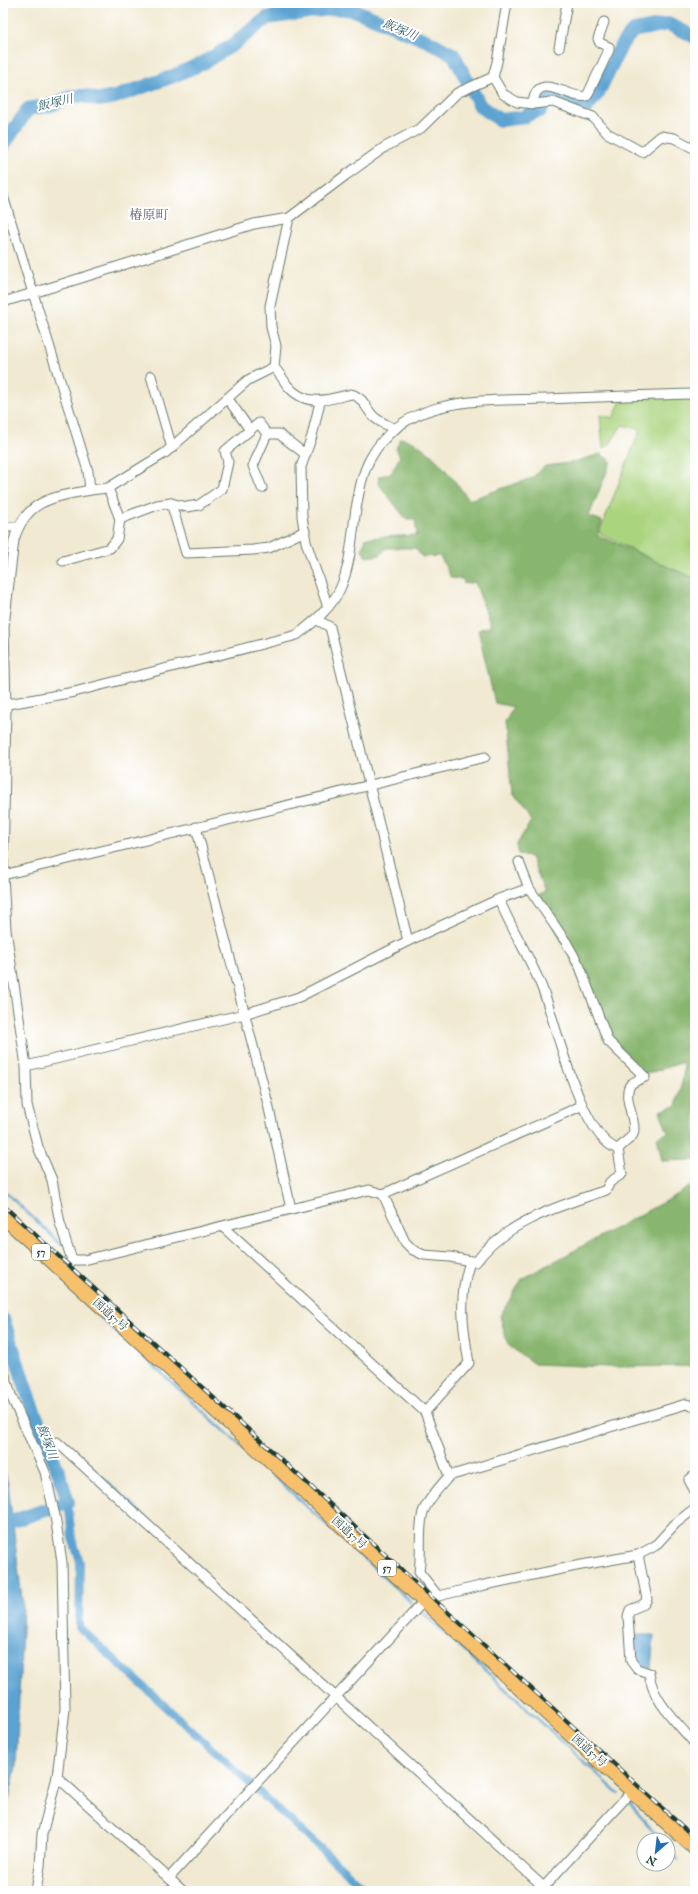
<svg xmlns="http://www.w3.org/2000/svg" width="698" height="1894" font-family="'IM FELL English','Noto Serif JP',serif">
	<rect width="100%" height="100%" fill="#fff"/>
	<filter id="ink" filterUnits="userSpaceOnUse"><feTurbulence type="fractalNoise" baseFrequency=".025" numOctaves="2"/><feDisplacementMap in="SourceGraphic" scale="8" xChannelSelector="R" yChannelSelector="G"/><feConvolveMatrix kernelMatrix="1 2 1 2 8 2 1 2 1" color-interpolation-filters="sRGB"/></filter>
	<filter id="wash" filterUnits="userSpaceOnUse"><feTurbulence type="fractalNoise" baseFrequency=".012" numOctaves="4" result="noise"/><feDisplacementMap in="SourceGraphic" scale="16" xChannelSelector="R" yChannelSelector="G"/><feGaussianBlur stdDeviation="0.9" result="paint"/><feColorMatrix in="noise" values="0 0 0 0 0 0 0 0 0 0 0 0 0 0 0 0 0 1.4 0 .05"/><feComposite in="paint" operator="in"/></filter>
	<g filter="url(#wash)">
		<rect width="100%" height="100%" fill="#f1e9d1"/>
		<polygon fill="#abd47f" stroke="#65885a" points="695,394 695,578 661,564 599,533 640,430 622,425 610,444 603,449 600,415 613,418 623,396"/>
		<g fill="#88b66e" stroke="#547a51">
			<path d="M400 438C427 441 454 480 469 500L532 478 545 466 570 463 601 454 611 461 589 516 602 521 597 535 695 579V629L691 639H695V1160L662 1161 657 1137 668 1133 660 1111 676 1106 683 1078 684 1062 646 1074 610 1039 604 1022 538 896 545 892 531 857 518 854 517 844 531 821 512 794 505 723 513 707 495 703 478 630 491 626 475 582 464 584 463 579 451 578 440 556 422 557 415 548H387L380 555 366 557 362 549 366 538 417 535 415 519H406L378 483 379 476 391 474 400 456 396 449Z"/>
			<polygon points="695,1178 695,1366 609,1367 534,1364 508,1345 500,1316 522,1279 680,1193 695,1183"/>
		</g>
		<g fill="#5ca3d2" stroke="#3e7083">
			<polygon points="3,1465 8,1484 23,1607 16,1767 3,1826"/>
			<polygon points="633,1635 654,1635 651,1669 639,1665 634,1660"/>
		</g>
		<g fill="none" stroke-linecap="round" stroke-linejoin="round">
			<g stroke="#5ca3d2" stroke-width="2.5">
				<polyline points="3,1190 61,1244"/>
				<polyline points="83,1300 84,1302 413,1604"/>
				<polyline points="73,1450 168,1538"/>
				<polyline points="422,1612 619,1794"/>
				<polyline points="629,1803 661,1840"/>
				<polyline points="668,1848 678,1860"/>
			</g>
			<polyline stroke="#5ca3d2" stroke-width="8" points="68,1502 72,1538 80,1562 79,1627 367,1891"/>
			<g stroke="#5ca3d2" stroke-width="14">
				<polyline points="3,146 28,109 52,105 73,96 85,96 99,100 115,97 171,77 203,63 234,44 267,18 335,8 354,10 430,42 454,55 480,106 500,120 525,117 531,113 540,111 547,96 552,95 587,107 598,93 622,44 633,31 668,24 695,37"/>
				<polyline points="3,1319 30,1401 59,1473 68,1502 13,1521 3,1522"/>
			</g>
		</g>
	</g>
	<g filter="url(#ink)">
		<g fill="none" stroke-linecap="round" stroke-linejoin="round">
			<g stroke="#68796b" stroke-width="11">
				<g id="minor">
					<polyline points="507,3 497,62 493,77 503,94 517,102 533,104 553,102 593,117 607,133 642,152 661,136 674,138 695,149"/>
					<polyline points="559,48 567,3"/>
					<path d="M533 104C536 68 571 101 587 96L609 50V47L600 43 598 39 604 22"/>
					<polyline points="3,196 33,293 254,224 289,218 346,175 385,147 421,128 457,93 493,77"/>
					<path d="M289 218 270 306 271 327 276 346 274 367C279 373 283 379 287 385 306 408 327 400 351 394 363 397 365 407 373 416 379 422 387 425 395 429"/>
					<path d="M3 302 33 293 88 471 90 490C54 497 26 499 14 540L4 626 6 705 3 875 6 930 26 1066 27 1105 38 1147 52 1180 60 1223 72 1260"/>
					<polyline points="151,376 172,448"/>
					<polyline points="228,399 250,430 259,423 267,434"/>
					<polyline points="320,402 312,436 301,467 302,516 306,542 328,607"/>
					<polyline points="262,488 253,466 267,434 279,434 305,454"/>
					<polyline points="90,490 108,488 165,453 248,380 274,367"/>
					<polyline points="171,503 187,507 199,505 222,489 228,462 225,451 250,430"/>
					<polyline points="120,519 157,505 171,503 186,553 253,550 269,548 305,531"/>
					<polyline points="3,527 18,527"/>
					<polyline points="63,561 110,548 117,539 120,519 108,488"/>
					<polyline points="317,620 330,627 408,941"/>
					<path d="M3 705 74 692 297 635C314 622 331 608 340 589 351 565 352 534 356 509 359 492 362 474 370 459 405 394 484 401 547 399 596 397 646 395 695 394"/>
					<polyline points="196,827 268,1104 291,1209"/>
					<polyline points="3,875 485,757"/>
					<path d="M529 888 566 942 580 967 608 1041 645 1077C641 1079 635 1081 631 1084 620 1096 640 1125 632 1136 628 1140 622 1145 618 1149"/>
					<path d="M499 899C512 931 532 960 544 993 557 1027 581 1138 618 1149"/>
					<polyline points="26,1066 244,1014 299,997 408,941 499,899 529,888 519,862"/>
					<path d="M383 1194 405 1242 413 1250 424 1255 450 1257 476 1262C506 1221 560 1206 606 1190L610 1182 622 1174 618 1149"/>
					<polyline points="223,1227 425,1412 449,1476"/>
					<polyline points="63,1272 72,1260 84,1260 369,1190 383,1194 581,1106"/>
					<polyline points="3,1369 12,1398 45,1472 55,1516 62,1562 65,1709 57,1777 42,1834 40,1866 36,1891"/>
					<path d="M425 1412 469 1363C463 1328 458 1296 470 1262"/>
					<polyline points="57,1442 548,1891"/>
					<polyline points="695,1475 689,1480 695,1491"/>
					<path d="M638 1555 647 1599 644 1604 630 1610 628 1616 631 1661 637 1669 649 1673C652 1701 678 1723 695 1744"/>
					<path d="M438 1596 419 1572C422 1553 418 1531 423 1512 428 1499 440 1487 449 1476L686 1404 695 1407"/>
					<polyline points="57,1777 183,1891"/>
					<polyline points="169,1878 424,1601 438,1596 480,1586 576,1566 638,1555 655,1546 675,1524 695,1508"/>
					<polyline points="540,1891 632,1791"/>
				</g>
			</g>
			<g stroke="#68796b" stroke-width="15">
				<polyline id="highway" points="3,1217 695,1849"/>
			</g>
			<use href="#minor" stroke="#fff" stroke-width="9"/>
			<use href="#highway" stroke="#f7c06c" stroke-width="13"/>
			<g stroke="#1f3d34" stroke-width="4">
				<polyline id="rail" points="3,1205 695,1838"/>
			</g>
			<use href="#rail" stroke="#fff" stroke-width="2.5" stroke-dasharray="8" stroke-linecap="butt"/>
		</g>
	</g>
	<g text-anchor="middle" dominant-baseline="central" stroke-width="4" stroke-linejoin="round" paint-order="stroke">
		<g fill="#fff" stroke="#627771" stroke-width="1">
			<rect x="32" y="1244" width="18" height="16" rx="3"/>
			<rect x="378" y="1560" width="18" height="16" rx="3"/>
		</g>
		<g font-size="10" font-weight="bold" fill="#1f3d34">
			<text x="41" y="1252">57</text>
			<text x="387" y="1568">57</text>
		</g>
		<g font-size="11" fill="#1f3d34" stroke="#fff">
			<text transform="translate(110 1315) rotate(42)">国道57号</text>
			<text transform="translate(349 1533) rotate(42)">国道57号</text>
			<text transform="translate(589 1751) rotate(42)">国道57号</text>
		</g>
		<g font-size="12" font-style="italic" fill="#34616b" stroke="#fff">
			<text transform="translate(400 30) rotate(23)">飯塚川</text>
			<text transform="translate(55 103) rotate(-13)">飯塚川</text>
			<text transform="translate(47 1442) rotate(70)">飯塚川</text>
		</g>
		<g font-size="13" fill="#65616f" stroke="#fff">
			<text x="149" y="215">椿原町</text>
		</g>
	</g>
	<rect width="698" height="1894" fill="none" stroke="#fff" stroke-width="16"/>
	<g transform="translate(656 1852) rotate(208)"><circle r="19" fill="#ffffff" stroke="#a5b1ae"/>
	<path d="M0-3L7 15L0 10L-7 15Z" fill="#1f6fb2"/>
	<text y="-6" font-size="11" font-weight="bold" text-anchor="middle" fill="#1f3d34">N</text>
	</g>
</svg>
